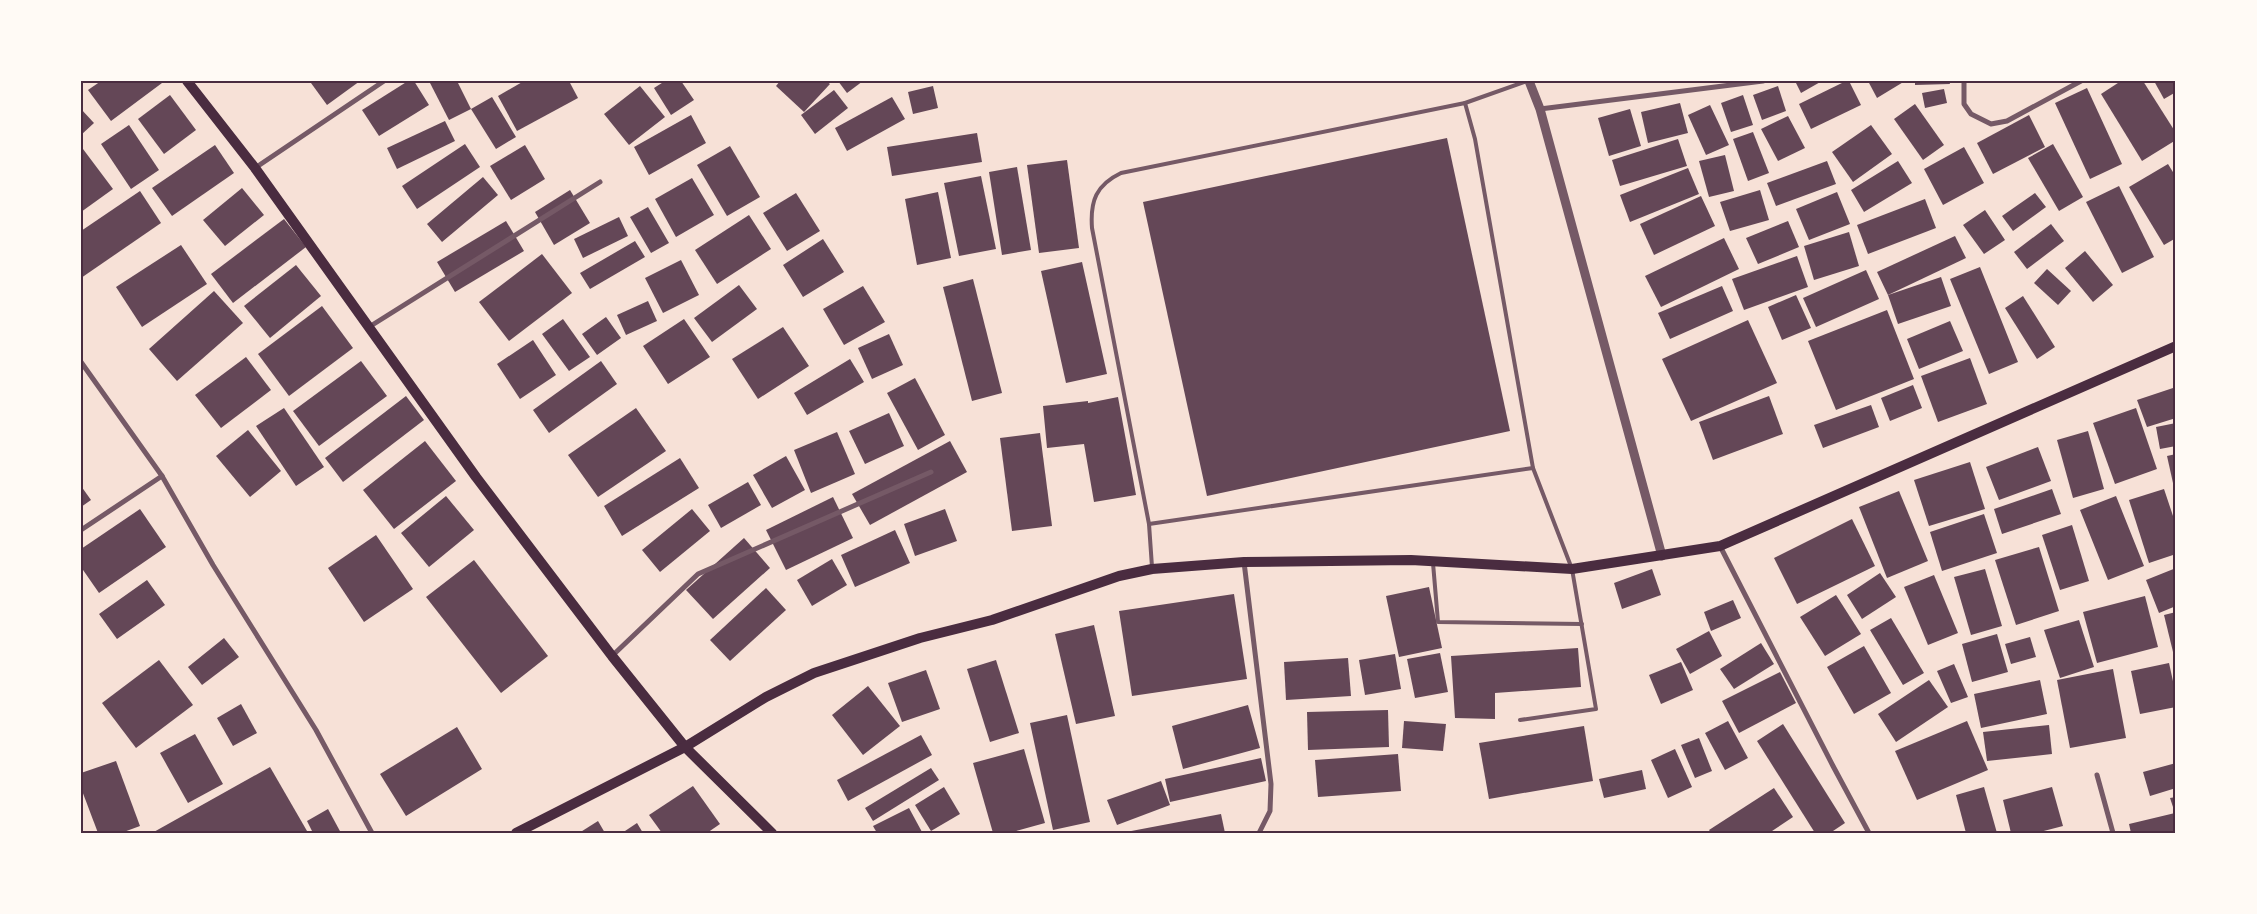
<svg xmlns="http://www.w3.org/2000/svg" width="2257" height="914" font-family="Manrope,sans-serif">
	<rect width="100%" height="100%" fill="#f7e1d7"/>
	<g fill="#644757">
		<polygon points="101,81 161,81 162,83 111,121 88,90"/>
		<polygon points="314,81 360,81 327,105 311,83"/>
		<polygon points="408,81 414,81 429,105 379,136 362,110"/>
		<polygon points="429,81 457,81 471,109 449,120"/>
		<polygon points="524,81 569,81 578,98 517,131 498,96"/>
		<polygon points="665,81 681,81 694,100 671,115 654,88"/>
		<polygon points="780,81 826,81 830,84 804,112 776,86"/>
		<polygon points="838,81 863,81 847,93"/>
		<polygon points="1795,81 1822,81 1801,93"/>
		<polygon points="1846,81 1849,81 1861,105 1811,129 1799,104"/>
		<polygon points="1868,81 1905,81 1877,98"/>
		<polygon points="1915,81 1949,81 1950,84 1915,85"/>
		<polygon points="2121,81 2143,81 2176,133 2176,140 2142,161 2101,94"/>
		<polygon points="2154,81 2176,81 2176,92 2164,99"/>
		<polygon points="640,86 665,117 629,145 604,114"/>
		<polygon points="933,86 938,108 913,114 908,92"/>
		<polygon points="1778,86 1786,111 1762,120 1753,95"/>
		<polygon points="2087,88 2122,164 2090,179 2055,103"/>
		<polygon points="1944,89 1947,103 1925,108 1922,93"/>
		<polygon points="834,90 848,108 815,134 801,115"/>
		<polygon points="170,95 196,130 164,154 138,119"/>
		<polygon points="1743,95 1753,125 1731,132 1721,103"/>
		<polygon points="492,97 516,137 496,149 471,109"/>
		<polygon points="892,97 905,119 847,151 835,128"/>
		<polygon points="1680,103 1688,133 1648,143 1641,112"/>
		<polygon points="1915,104 1944,145 1923,160 1894,119"/>
		<polygon points="1710,105 1729,145 1706,155 1688,115"/>
		<polygon points="81,109 94,123 81,135"/>
		<polygon points="1630,109 1641,146 1609,156 1598,118"/>
		<polygon points="691,115 706,143 649,175 634,147"/>
		<polygon points="2029,115 2045,147 1993,174 1977,143"/>
		<polygon points="1788,116 1805,148 1778,161 1761,129"/>
		<polygon points="445,121 455,141 397,169 387,148"/>
		<polygon points="129,125 159,170 131,189 101,144"/>
		<polygon points="1871,125 1892,154 1853,182 1832,152"/>
		<polygon points="1753,132 1769,173 1748,181 1733,139"/>
		<polygon points="977,133 982,162 892,176 887,147"/>
		<polygon points="1447,138 1510,431 1207,496 1143,202"/>
		<polygon points="1678,139 1687,166 1620,186 1612,160"/>
		<polygon points="465,144 480,167 417,209 402,186"/>
		<polygon points="2053,144 2083,197 2059,211 2028,158"/>
		<polygon points="215,145 234,173 172,216 152,188"/>
		<polygon points="525,145 545,179 511,200 490,166"/>
		<polygon points="730,146 760,197 727,216 697,165"/>
		<polygon points="1964,147 1984,183 1943,205 1924,169"/>
		<polygon points="83,149 113,189 81,212 81,150"/>
		<polygon points="1725,155 1734,191 1709,197 1699,161"/>
		<polygon points="1067,160 1079,248 1039,253 1027,165"/>
		<polygon points="1827,161 1836,184 1776,206 1767,183"/>
		<polygon points="1898,161 1912,183 1864,212 1851,190"/>
		<polygon points="2168,164 2176,177 2176,238 2164,245 2129,187"/>
		<polygon points="1017,167 1031,250 1002,255 989,172"/>
		<polygon points="1688,168 1699,194 1630,222 1620,195"/>
		<polygon points="981,176 996,249 959,256 944,183"/>
		<polygon points="483,177 498,195 442,242 427,224"/>
		<polygon points="692,178 714,215 676,237 655,199"/>
		<polygon points="2119,186 2154,257 2122,273 2086,202"/>
		<polygon points="242,188 264,215 225,246 203,220"/>
		<polygon points="570,190 590,223 554,245 535,212"/>
		<polygon points="1760,190 1769,220 1730,231 1720,202"/>
		<polygon points="140,191 161,223 81,278 81,231"/>
		<polygon points="938,192 951,258 917,265 905,199"/>
		<polygon points="1837,192 1850,224 1809,240 1796,209"/>
		<polygon points="796,193 820,231 787,251 763,213"/>
		<polygon points="2035,193 2046,207 2013,231 2002,216"/>
		<polygon points="1701,196 1715,226 1654,255 1640,224"/>
		<polygon points="1925,199 1936,228 1868,254 1857,225"/>
		<polygon points="648,207 669,243 651,253 630,217"/>
		<polygon points="1985,210 2005,240 1984,254 1963,225"/>
		<polygon points="749,215 771,249 717,284 695,250"/>
		<polygon points="619,217 628,236 583,258 574,239"/>
		<polygon points="284,219 306,247 233,303 211,274"/>
		<polygon points="506,221 524,251 455,292 437,262"/>
		<polygon points="1788,221 1799,247 1758,264 1746,238"/>
		<polygon points="2051,224 2064,241 2027,269 2014,252"/>
		<polygon points="1849,232 1859,266 1814,280 1804,246"/>
		<polygon points="1955,236 1966,258 1888,295 1877,272"/>
		<polygon points="1724,238 1739,269 1661,307 1645,276"/>
		<polygon points="823,239 844,272 803,297 783,265"/>
		<polygon points="635,241 645,257 590,289 580,273"/>
		<polygon points="181,245 207,284 142,327 116,287"/>
		<polygon points="2085,251 2113,285 2093,302 2065,268"/>
		<polygon points="542,254 572,293 509,341 479,302"/>
		<polygon points="1797,256 1808,287 1744,310 1732,279"/>
		<polygon points="681,260 699,295 663,313 645,278"/>
		<polygon points="1082,262 1107,374 1066,383 1041,271"/>
		<polygon points="296,265 321,296 270,338 244,306"/>
		<polygon points="1980,267 2018,362 1989,374 1950,279"/>
		<polygon points="2047,269 2071,291 2058,305 2034,283"/>
		<polygon points="1866,270 1879,299 1816,327 1803,298"/>
		<polygon points="1941,277 1951,306 1898,324 1888,295"/>
		<polygon points="973,279 1002,393 972,401 943,287"/>
		<polygon points="739,285 757,309 712,342 694,318"/>
		<polygon points="863,286 885,322 844,345 823,309"/>
		<polygon points="1722,286 1733,311 1670,339 1658,313"/>
		<polygon points="214,291 243,323 177,381 149,349"/>
		<polygon points="1796,295 1811,328 1782,340 1768,307"/>
		<polygon points="2023,296 2055,347 2037,359 2005,308"/>
		<polygon points="648,301 657,321 626,335 617,315"/>
		<polygon points="322,306 353,348 289,396 258,354"/>
		<polygon points="1887,310 1914,379 1836,410 1808,341"/>
		<polygon points="606,317 621,338 597,355 582,334"/>
		<polygon points="563,319 590,357 569,371 542,334"/>
		<polygon points="684,319 710,357 668,384 643,346"/>
		<polygon points="1748,320 1777,383 1691,421 1662,359"/>
		<polygon points="1950,321 1963,351 1919,369 1907,339"/>
		<polygon points="783,327 809,366 758,399 732,359"/>
		<polygon points="889,334 903,365 872,379 858,348"/>
		<polygon points="533,340 556,375 520,399 497,364"/>
		<polygon points="246,357 271,390 221,428 195,395"/>
		<polygon points="1970,358 1987,404 1938,422 1921,376"/>
		<polygon points="850,359 864,382 807,415 794,393"/>
		<polygon points="361,361 387,396 319,446 293,411"/>
		<polygon points="601,361 617,384 549,433 533,410"/>
		<polygon points="915,378 945,435 918,450 887,393"/>
		<polygon points="1913,385 1922,408 1890,421 1881,398"/>
		<polygon points="2176,387 2176,418 2147,427 2137,400"/>
		<polygon points="406,396 424,420 343,482 325,458"/>
		<polygon points="1769,396 1783,434 1713,460 1699,422"/>
		<polygon points="1118,397 1136,495 1094,502 1084,444 1047,448 1043,406 1088,401 1088,403"/>
		<polygon points="1871,405 1879,427 1823,448 1814,425"/>
		<polygon points="284,408 324,467 296,486 256,426"/>
		<polygon points="636,408 666,451 598,497 568,455"/>
		<polygon points="2136,408 2157,469 2115,484 2093,423"/>
		<polygon points="889,413 904,446 865,464 849,431"/>
		<polygon points="2176,423 2176,446 2160,449 2156,427"/>
		<polygon points="248,430 281,471 250,497 216,456"/>
		<polygon points="2088,431 2104,489 2073,498 2057,440"/>
		<polygon points="837,432 855,474 811,493 794,450"/>
		<polygon points="1040,433 1052,526 1012,531 1000,438"/>
		<polygon points="425,441 456,481 394,529 363,490"/>
		<polygon points="950,441 967,472 870,525 852,494"/>
		<polygon points="2038,447 2051,481 1999,500 1986,467"/>
		<polygon points="2176,454 2176,492 2175,492 2167,456"/>
		<polygon points="786,456 805,490 772,508 753,475"/>
		<polygon points="680,458 699,488 622,536 604,506"/>
		<polygon points="1970,462 1985,509 1929,526 1914,480"/>
		<polygon points="748,482 761,505 721,528 708,505"/>
		<polygon points="81,486 91,500 81,507"/>
		<polygon points="2052,489 2061,514 2002,534 1994,509"/>
		<polygon points="2164,489 2176,525 2176,554 2149,563 2129,500"/>
		<polygon points="1899,491 1928,561 1887,578 1859,507"/>
		<polygon points="446,496 474,530 429,567 401,533"/>
		<polygon points="2116,496 2144,566 2108,580 2080,510"/>
		<polygon points="833,497 853,538 786,570 766,530"/>
		<polygon points="140,509 166,547 99,593 81,567 81,549"/>
		<polygon points="692,509 710,531 660,572 642,550"/>
		<polygon points="945,509 957,541 915,556 904,524"/>
		<polygon points="1984,514 1997,553 1942,571 1930,532"/>
		<polygon points="1852,519 1875,566 1797,604 1774,558"/>
		<polygon points="2072,525 2089,581 2060,590 2042,535"/>
		<polygon points="895,530 910,563 855,587 841,555"/>
		<polygon points="376,535 413,589 364,622 328,568"/>
		<polygon points="744,538 770,568 713,619 686,590"/>
		<polygon points="2039,547 2059,611 2016,625 1995,560"/>
		<polygon points="832,559 847,585 812,606 797,580"/>
		<polygon points="474,560 548,656 501,693 426,597"/>
		<polygon points="2176,568 2176,606 2159,613 2146,580"/>
		<polygon points="1652,569 1661,595 1622,609 1614,583"/>
		<polygon points="1985,569 2002,626 1971,635 1954,577"/>
		<polygon points="1880,573 1896,597 1862,619 1847,595"/>
		<polygon points="1934,575 1958,633 1928,645 1904,587"/>
		<polygon points="147,580 165,605 117,639 99,614"/>
		<polygon points="1429,587 1442,648 1399,657 1386,596"/>
		<polygon points="766,588 786,610 730,661 710,640"/>
		<polygon points="1234,594 1247,679 1132,696 1119,611"/>
		<polygon points="1836,595 1861,634 1825,656 1800,617"/>
		<polygon points="2145,596 2158,647 2097,663 2083,612"/>
		<polygon points="1733,600 1741,618 1711,631 1704,612"/>
		<polygon points="2176,612 2176,656 2174,656 2164,615"/>
		<polygon points="1891,618 1924,673 1903,685 1870,630"/>
		<polygon points="2079,620 2094,667 2060,678 2044,630"/>
		<polygon points="1094,625 1115,716 1076,724 1055,634"/>
		<polygon points="1709,631 1722,656 1690,674 1676,649"/>
		<polygon points="1997,634 2008,672 1972,682 1962,644"/>
		<polygon points="2030,637 2036,657 2011,664 2005,644"/>
		<polygon points="224,638 239,657 202,685 188,667"/>
		<polygon points="1761,643 1774,664 1734,689 1720,669"/>
		<polygon points="1864,646 1891,693 1854,714 1827,667"/>
		<polygon points="1578,648 1581,687 1495,693 1495,719 1455,718 1451,656"/>
		<polygon points="1440,653 1448,692 1415,698 1407,659"/>
		<polygon points="1395,654 1401,689 1365,695 1359,660"/>
		<polygon points="1348,658 1351,696 1286,700 1284,662"/>
		<polygon points="159,660 193,705 136,748 102,703"/>
		<polygon points="996,660 1019,733 990,742 967,669"/>
		<polygon points="1681,662 1693,690 1661,704 1649,675"/>
		<polygon points="2169,663 2176,695 2176,707 2140,714 2131,671"/>
		<polygon points="1954,664 1968,697 1951,703 1937,671"/>
		<polygon points="2113,669 2126,738 2070,748 2057,680"/>
		<polygon points="926,670 940,709 902,722 888,683"/>
		<polygon points="1780,672 1796,703 1739,733 1722,701"/>
		<polygon points="1929,680 1948,707 1896,742 1878,714"/>
		<polygon points="2040,680 2047,714 1981,728 1974,694"/>
		<polygon points="868,686 900,726 863,755 832,715"/>
		<polygon points="241,704 257,733 233,746 217,718"/>
		<polygon points="1248,705 1260,748 1183,769 1172,726"/>
		<polygon points="1388,710 1389,747 1308,750 1307,712"/>
		<polygon points="1067,715 1090,822 1053,830 1030,723"/>
		<polygon points="1404,721 1446,724 1443,751 1402,748"/>
		<polygon points="1728,721 1748,758 1725,770 1705,733"/>
		<polygon points="1967,721 1988,770 1917,800 1895,751"/>
		<polygon points="1783,724 1845,823 1830,833 1815,833 1757,741"/>
		<polygon points="2049,725 2052,754 1987,761 1983,732"/>
		<polygon points="1584,726 1593,781 1489,799 1479,743"/>
		<polygon points="457,727 482,769 406,816 380,774"/>
		<polygon points="195,734 223,784 188,803 160,753"/>
		<polygon points="921,735 932,755 848,801 837,780"/>
		<polygon points="1699,738 1712,771 1695,778 1681,745"/>
		<polygon points="1024,749 1045,823 1009,833 993,833 973,763"/>
		<polygon points="1675,749 1692,787 1668,798 1651,760"/>
		<polygon points="1398,754 1401,791 1318,797 1315,760"/>
		<polygon points="1261,758 1266,781 1170,802 1165,779"/>
		<polygon points="116,761 140,826 121,833 98,833 81,788 81,773"/>
		<polygon points="2176,763 2176,788 2150,796 2143,772"/>
		<polygon points="270,767 307,831 304,833 152,833"/>
		<polygon points="931,768 939,780 873,821 865,808"/>
		<polygon points="1642,770 1646,789 1604,798 1599,779"/>
		<polygon points="1161,781 1170,805 1117,825 1107,800"/>
		<polygon points="693,786 720,824 707,833 662,833 649,815"/>
		<polygon points="944,787 960,814 931,831 915,805"/>
		<polygon points="1984,787 1997,833 1966,833 1956,795"/>
		<polygon points="2052,787 2063,826 2036,833 2011,833 2003,800"/>
		<polygon points="1774,788 1793,817 1769,833 1711,833 1709,830"/>
		<polygon points="2176,797 2176,833 2131,833 2129,824 2175,813 2170,798"/>
		<polygon points="909,808 922,832 877,833 873,826"/>
		<polygon points="328,809 341,833 313,833 307,821"/>
		<polygon points="1221,814 1225,833 1126,833 1126,832"/>
		<polygon points="598,821 605,833 579,833"/>
		<polygon points="637,823 643,833 622,833"/>
	</g>
	<g fill="none" stroke-linecap="round" stroke-linejoin="round">
		<g stroke="#755966" stroke-width="4">
			<polyline points="1465,103 1527,81"/>
			<polyline points="1149,524 1533,468"/>
			<polyline points="1433,563 1438,622 1582,624"/>
			<path d="M1152 567 1149 524 1092 228C1090 201 1096 185 1121 173L1465 103 1475 139 1533 468 1572 569 1596 709 1520 720"/>
		</g>
		<g stroke="#755966" stroke-width="5">
			<polyline points="1964,81 1964,104 1971,114 1991,124 2007,121 2081,81"/>
			<polyline points="1540,109 1763,81"/>
			<polyline points="255,168 384,81"/>
			<polyline points="369,327 600,182"/>
			<polyline points="81,362 162,476 213,565 316,730 372,833"/>
			<polyline points="81,530 162,476"/>
			<polyline points="1720,546 1833,766 1869,833"/>
			<polyline points="1244,562 1271,784 1270,811 1259,833"/>
			<polyline points="612,656 698,574 931,472"/>
			<polyline points="2097,775 2113,833"/>
		</g>
		<polyline stroke="#755966" stroke-width="9" points="1529,81 1540,109 1662,556"/>
		<g stroke="#4a2c40" stroke-width="10">
			<polyline points="187,81 255,168 476,477 612,656 685,747 772,833"/>
			<polyline points="516,833 685,747 766,697 814,673 920,638 992,620 1119,576 1152,569 1244,562 1411,560 1572,569 1720,546 2176,346"/>
		</g>
	</g>
	<rect width="2257" height="914" fill="none" stroke="#fffaf5" stroke-width="165"/>
	<rect x="82" y="82" width="2092" height="750" fill="none" stroke="#4a2c40" stroke-width="2"/>
</svg>
